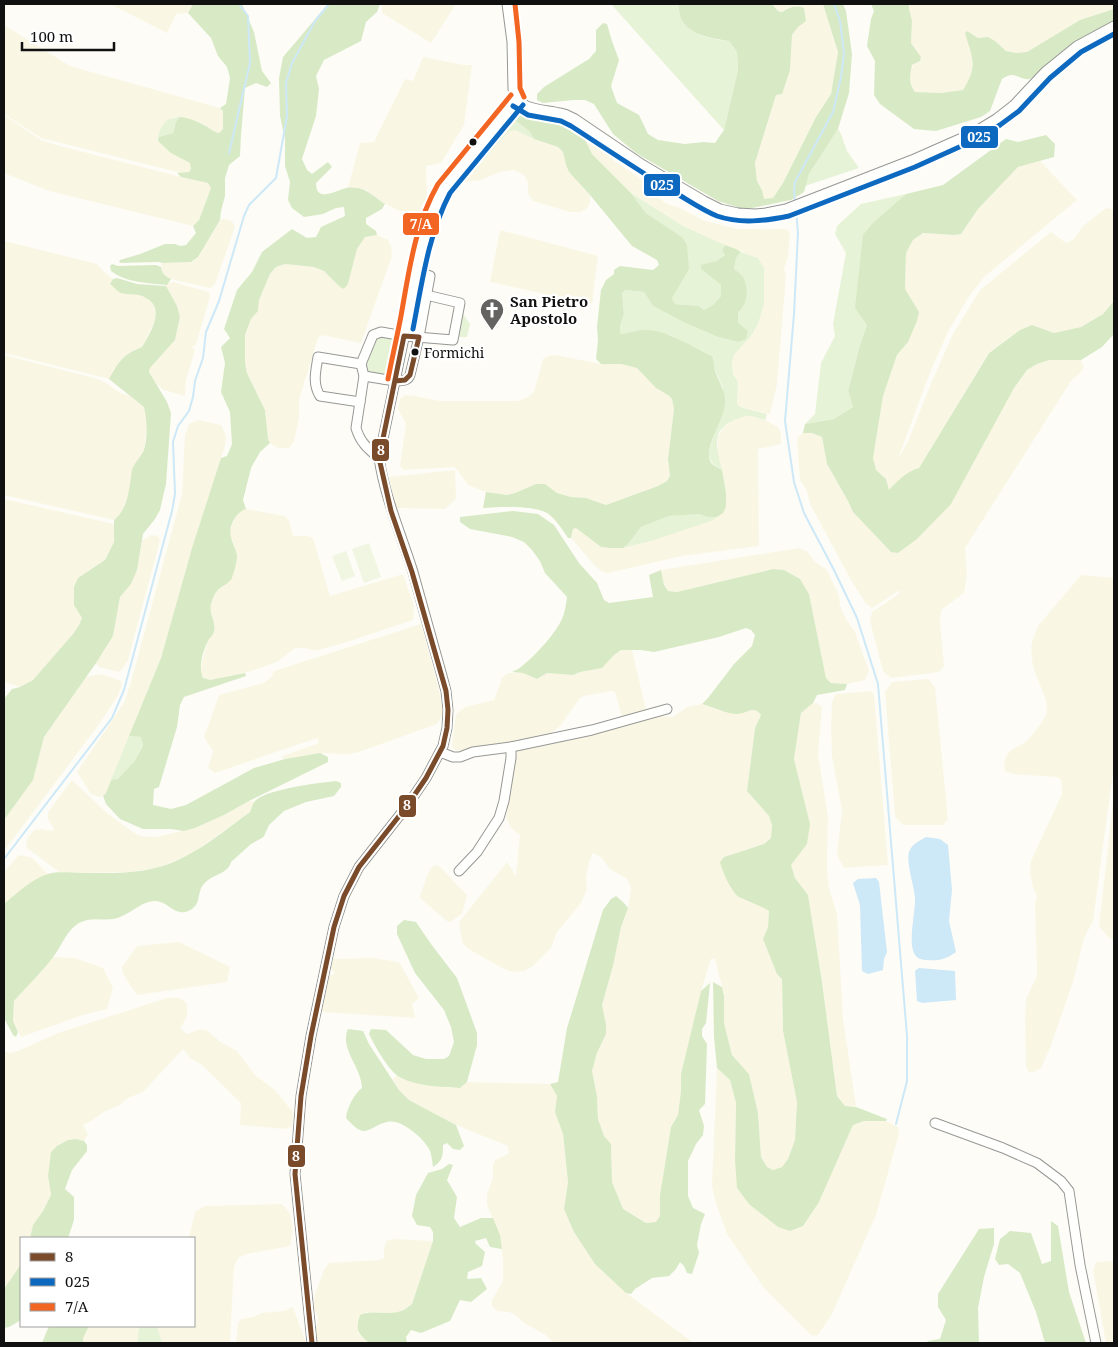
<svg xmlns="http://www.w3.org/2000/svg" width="1118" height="1347" font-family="'Noto Serif',serif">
	<rect width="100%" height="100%" fill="#fdfcf7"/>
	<g fill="#f9f7e4">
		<polygon points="110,4 193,4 188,13 176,14 167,33"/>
		<polygon points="382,4 456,4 431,43 382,13"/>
		<polygon points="772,4 823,4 838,52 831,94 816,117 783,183 773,199 763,199 762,190 757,181 755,163 776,95 790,70 792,35 798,27 798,6 791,7 782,12 778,11"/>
		<polygon points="909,4 1114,4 1114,9 1080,20 1028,52 1016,53 1006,51 995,41 978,38 967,31 965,34 973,58 973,70 970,79 963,90 941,93 915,92 910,86 910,75 913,65 920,61 918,52 911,43 912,21 909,8"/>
		<polygon points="4,25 70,66 220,108 223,111 223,129 219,133 215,132 205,125 179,117 171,118 172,153 190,163 191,166 191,169 189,172 181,173 41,138 4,114"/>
		<polygon points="423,57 464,65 472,65 464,125 441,163 426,166 427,197 419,211 400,211 385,204 368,191 360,188 348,188 360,143 374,142 405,79 413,81"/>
		<polygon points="4,115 41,140 53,144 181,177 209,183 211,188 199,220 193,226 49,191 4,173"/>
		<polygon points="515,130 534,139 558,147 563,152 566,165 569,172 590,195 590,203 587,208 581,212 570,212 533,201 528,194 528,182 523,174 513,170 500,172 481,180 465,182 463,178 483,161 508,132"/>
		<polygon points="591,140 599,143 614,161 649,184 655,195 667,204 678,207 705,221 738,229 786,229 790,233 788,257 784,269 786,276 777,384 770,414 740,407 737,404 738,382 733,374 732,362 734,355 751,336 758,324 758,258 725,245 683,226 631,193 592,154 587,144"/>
		<polygon points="1040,161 1077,200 983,278 968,298 949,330 931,370 898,459 908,441 932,381 953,334 980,290 1051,232 1066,243 1074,239 1083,226 1106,208 1112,209 1114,214 1114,301 1103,314 1081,327 1054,333 1032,325 1020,330 989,352 919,468 889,491 886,479 876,470 873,458 883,396 897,355 908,342 905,289 906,253 913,240 923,233 954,235 961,234 978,209 1018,167"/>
		<polygon points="224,219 232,221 235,227 215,284 211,288 205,287 171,279 165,276 162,272 161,267 162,263 192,262 198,257 220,220"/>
		<polygon points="500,230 598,256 592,304 490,282"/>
		<polygon points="377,235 388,240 391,246 392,256 361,343 322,335 318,338 299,400 299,418 294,442 289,448 278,448 270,443 268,439 265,410 247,373 245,363 245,335 251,319 258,311 259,300 270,274 276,267 285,264 314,267 324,271 340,287 348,284 357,249 365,237"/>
		<polygon points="4,241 97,264 104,272 113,279 111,284 149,299 154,306 157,317 142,347 132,351 120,360 109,379 4,353"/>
		<polygon points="173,282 209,292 210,296 196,345 192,347 195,350 186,380 185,396 164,390 154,382 149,372 150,368 175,340 180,317 177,306 166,286 168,283"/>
		<polygon points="4,355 98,379 106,383 120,393 130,396 144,407 147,425 144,450 133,468 129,493 122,512 114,520 4,495"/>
		<polygon points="555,355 601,364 621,364 637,368 656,388 668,395 672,399 674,409 668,459 670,476 667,481 658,486 606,505 586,498 571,497 557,493 536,484 515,493 507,495 486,492 468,485 455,467 404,470 400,466 406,424 398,409 400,399 405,395 415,396 440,401 518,401 528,397 534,392 543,359 548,356"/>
		<polygon points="1049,360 1081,360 1084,368 1079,374 1071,381 965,548 967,576 964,593 941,610 940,621 944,666 939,672 891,678 883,671 870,621 872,612 899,594 900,590 872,608 866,604 851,580 810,504 807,491 800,480 797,438 803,433 812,433 822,437 827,464 848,501 853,512 891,552 1027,370 1037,364"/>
		<polygon points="750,416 765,420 778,427 781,433 781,444 758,449 759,546 682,556 608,573 603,572 595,566 571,538 573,529 576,528 601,547 623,548 651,541 722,470 718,454 718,436 724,427 736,418"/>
		<polygon points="198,420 221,425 226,436 225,446 192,548 161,658 106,793 103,796 99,797 91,794 77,772 124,703 131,682 182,494 185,435 189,424"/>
		<polygon points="455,470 456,499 445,509 396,508 389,477"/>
		<polygon points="4,499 114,524 114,542 105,560 78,578 74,605 82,618 79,625 73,634 33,680 20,687 4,682"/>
		<polygon points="246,509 285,516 289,521 293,536 307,536 313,538 330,596 403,574 414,606 413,620 344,643 315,651 305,648 295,648 277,662 245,673 210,680 203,678 201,672 202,662 208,640 214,632 215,626 210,608 211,602 217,591 228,582 237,555 230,534 230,531 236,514 241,510"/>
		<polygon points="151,535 158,536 160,540 128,660 122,669 118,672 99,667 96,663 113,636 120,597 131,584 137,570 142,541"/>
		<polygon points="799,548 808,552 814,561 827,570 839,596 840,606 845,617 855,632 869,671 865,680 847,684 831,683 826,678 809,594 800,579 784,570 773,569 677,592 668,591 664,585 661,570"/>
		<polygon points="1081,575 1114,578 1114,765 1093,921 1084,938 1073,982 1050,1048 1041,1068 1034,1072 1029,1072 1026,1066 1025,1020 1026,999 1037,976 1035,904 1037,896 1033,887 1030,873 1031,861 1062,794 1062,787 1061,780 1057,777 1013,774 1005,771 1004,767 1005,758 1010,751 1027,741 1040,725 1047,713 1046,700 1033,667 1031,648 1033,639 1038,626"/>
		<polygon points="421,624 439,690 443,714 437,724 359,752 347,754 320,753 285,759 280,757 319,743 317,738 215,773 208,768 213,751 204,737 219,695 263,683 271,678 274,671"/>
		<polygon points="621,650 632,650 647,714 623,721 615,692 612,691 584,696 580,698 560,726 550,734 542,738 459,751 453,749 452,744 456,714 465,707 494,700 502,678 508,673 523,673 537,679 547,673 573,675 580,672 602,668 614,655"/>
		<polygon points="101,674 121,681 122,685 118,695 102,720 4,851 4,820 33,780 44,737 86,677"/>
		<polygon points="928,679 935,687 948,819 943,825 903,825 895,817 885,692 892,682"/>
		<polygon points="870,691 874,694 888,865 844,868 837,855 842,811 832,756 831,728 832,702 836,694"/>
		<polygon points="813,703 817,703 822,707 818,754 828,817 827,868 829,888 837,914 843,1019 856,1106 845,1106 837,1096 822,982 808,895 795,878 791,865 796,858 810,824 794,759 801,713"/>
		<polygon points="702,704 723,711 754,709 759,711 761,715 755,728 747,791 769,816 772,825 771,838 764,844 724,857 738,896 760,905 769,911 768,927 763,939 782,979 783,1031 797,1102 795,1140 788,1159 782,1167 773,1170 767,1167 761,1157 758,1113 749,1074 732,1055 724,1023 724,995 715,959 711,959 701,991 681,1074 681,1091 678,1115 671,1127 660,1195 660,1216 656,1222 646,1223 623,1209 612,1182 611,1144 604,1136 598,1119 597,1096 592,1071 597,1053 606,1034 606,1024 602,1005 613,966 621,927 628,908 631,888 627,879 610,869 601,857 593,853 589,862 586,878 587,889 581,903 557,932 551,948 533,966 524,971 513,972 502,968 467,948 462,942 459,922 507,862 516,876 520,835 512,829 506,818 515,756 518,751 524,748 657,716 673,717 687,707"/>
		<polygon points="72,780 107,813 133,832 140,836 156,837 195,828 224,815 249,801 255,802 250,812 190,855 156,868 129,872 82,873 59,872 27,848 26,844 28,838 34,830 41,829 52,831 54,829 48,819 48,812"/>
		<polygon points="1114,793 1114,941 1107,936 1099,926"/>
		<polygon points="21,855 32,858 48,874 36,879 4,904 4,872 18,856"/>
		<polygon points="434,865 439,866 467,895 462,914 450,922 447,921 421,899 420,896 427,876 430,870"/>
		<polygon points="179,942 230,967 227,982 137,995 123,974 122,967 137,946"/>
		<polygon points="53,957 75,958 103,968 113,988 107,1009 83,1015 21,1037 13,1021 14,1001"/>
		<polygon points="372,958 399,962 419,998 412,1004 415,1018 323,1012 322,1009 328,976 334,974 334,972 331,968 333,959"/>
		<polygon points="167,998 178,998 183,1000 187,1004 187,1016 181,1027 182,1030 187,1034 198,1030 206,1030 222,1043 237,1051 255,1075 275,1090 292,1111 293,1114 292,1126 285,1129 240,1125 241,1103 202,1065 190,1058 184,1050 182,1050 143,1092 128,1098 120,1105 104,1112 91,1121 83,1125 88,1134 84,1141 76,1139 48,1176 51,1195 43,1211 33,1225 30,1238 21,1238 21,1264 4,1289 4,1051 10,1053 18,1051 58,1033"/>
		<polygon points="717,1068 730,1080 736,1103 735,1160 819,1202 853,1125 864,1121 886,1121 898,1127 899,1134 876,1215 832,1314 818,1335 813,1336 809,1333 764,1288 727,1234 715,1200 712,1186"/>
		<polygon points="397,1075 411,1082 452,1088 460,1088 467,1082 550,1084 557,1096 555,1112 563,1134 568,1182 564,1209 626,1293 694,1343 554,1343 546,1335 524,1323 517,1316 509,1312 497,1311 492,1306 492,1300 503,1281 503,1261 500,1235 487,1205 487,1194 493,1178 493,1166 495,1160 506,1155 509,1153 508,1146 456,1125 409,1100 399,1090 393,1079"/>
		<polygon points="281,1204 285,1207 290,1214 293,1230 290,1246 247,1254 238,1258 234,1267 230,1341 231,1343 162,1343 157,1326 194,1326 194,1238 189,1238 195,1212 205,1206"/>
		<polygon points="394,1239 433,1241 412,1304 403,1311 396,1313 366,1312 358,1333 369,1343 316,1343 316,1329 318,1322 318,1316 313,1307 315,1294 324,1270 329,1263 380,1260 384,1258 384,1249 386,1241"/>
		<polygon points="1114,1261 1114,1343 1106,1343 1093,1270 1096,1262"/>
		<polygon points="293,1307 306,1343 236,1343 238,1323 241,1319 253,1317 261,1313 284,1311"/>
		<polygon points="89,1326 139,1326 137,1343 83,1343 83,1338"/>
	</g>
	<g fill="#e7f3d7">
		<path d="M611 4H678C679 8 679 12 680 16 687 36 712 39 729 41L737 52 738 70 724 130Z"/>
		<polygon points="511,113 512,118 529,131 534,139 515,130 508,132 483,161 463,178 449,195 447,193 506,121"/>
		<path d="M179 117 176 122 173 133 159 137 158 141C157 135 162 125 166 121 169 118 175 118 179 117Z"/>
		<polygon points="838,129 841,134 847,151 859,168 805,186 809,174"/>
		<polygon points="631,193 683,226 725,245 722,250 726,254 716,261 701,266 701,269 721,285 721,296 713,305 704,310 699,306 675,304 672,299 682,237 646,213"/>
		<polygon points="906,194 898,202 867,325 860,345 848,391 853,407 834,419 805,424 815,414 821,363 835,336 833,324 846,253 835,234 837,226 861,204"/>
		<path d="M741 252 758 258 764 268V304L758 324 751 336 734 355 732 362 733 374 738 382 737 404 740 407 767 414 765 420C761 419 755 417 750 416 739 416 722 424 718 435 715 445 720 461 722 470L712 463 708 454 713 438 723 388 714 368V360L712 356 670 335 634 331 623 334 620 333V326L624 314 622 293 624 290 644 292 653 306 685 323 718 337 738 342V323L734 269 736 258Z"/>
		<polygon points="463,314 470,324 467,337 456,337"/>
		<polygon points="377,336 398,337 390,377 368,373 365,364"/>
		<polygon points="699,514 707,517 717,517 711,521 651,541 623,548 629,543 641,527 669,516"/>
		<polygon points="129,736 141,737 143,744 134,762 118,780 111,780"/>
		<polygon points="139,1326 157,1326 162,1343 137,1343"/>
	</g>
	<g fill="#d8eac5">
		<path d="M193 4H242L254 32 262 71 271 83 267 87 256 83 245 88 241 135 240 156 229 165 225 178V196L221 211 220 220 198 257 191 262 162 263 159 262 121 263 119 262 120 260 140 254 165 244H175L180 246 186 245 196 233 193 226 199 220 211 188 208 183 181 177 177 173 189 172 191 169 190 163 171 153 158 141 159 137 173 133 176 122 179 117C187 117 196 121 204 125 209 127 213 132 219 133L223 129V111L220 108 226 104 230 78 227 67 218 56 211 38 188 13Z"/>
		<path d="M328 4H380L377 12 366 22 361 41 324 60 316 76 319 89 316 116 302 159 307 170 312 174 328 162 332 167 316 183C316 203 335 191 346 188 350 187 354 188 358 188 368 190 376 198 385 204L382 209 366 218V224L376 231 377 235 365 237 357 249 348 284 344 289 340 287 324 271 314 267 285 264 276 267 270 274 259 300 258 311 251 319 245 335V363L247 373 265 410 268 439 270 443 260 452 251 468 243 500 246 509C236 512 228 526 231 537 232 543 236 549 237 555 237 562 234 572 232 578 229 584 221 586 217 591 215 593 213 598 212 601 207 613 217 621 214 631 214 635 210 637 208 641 203 651 198 667 203 678L210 680 245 673 246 676 184 697 180 705 177 727 159 787 154 789 153 805 171 809 186 805 254 768 285 759 320 753 328 757V762L249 801 224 815 195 828 184 831 171 829H143L120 819 106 804 103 796 106 793 111 780 118 779 134 762 143 745 141 737 129 736 161 658 192 548 221 458 227 456 232 444 230 412 221 392 225 363 221 347 230 338 224 329 237 290 252 272 262 252 292 229 307 238 316 237 321 227 345 216 344 207 336 208 323 214 304 217 292 208 288 200 290 182 285 166V139L280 116 279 78 283 57Z"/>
		<path d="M678 4H772L778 11 782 12C790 7 795 5 804 8L806 21 798 27 792 35 790 70 782 94 776 95 755 163 757 181 762 190 764 199 773 198 783 183 816 117 831 94 838 52 823 4H843L846 11 852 54 849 93 838 129 809 174 804 192 791 200 752 208H740L718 201 636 153 613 134 594 104 585 100H573L543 103 537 100V94L544 87 589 59 596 51V30L603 23 607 24 612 41 619 60 611 86 617 103 639 115 648 134 658 140 685 144 703 142 715 143 724 130 738 70 737 52 729 41C712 38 687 36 680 16 679 12 679 8 678 4Z"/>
		<path d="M871 4H909V8L912 21 911 43 921 57 920 61 912 65C910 76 908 82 915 92L941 93 963 90C979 64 972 59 965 33L967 31 978 38 988 37 995 41 1006 51 1016 53 1027 52 1080 20 1114 9V23L1066 51 1030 79C1019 81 1015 69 1002 79L990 111 981 117 936 131 914 129 880 104 874 95 875 61 867 46 871 19 874 11Z"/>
		<path d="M520 109 570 126 583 135 592 154 631 193 646 213 682 237 687 245 689 269 672 298 675 304 699 306 704 310 713 305 721 296V285L701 269V265L716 261 725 255 722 250 725 245 736 249 741 252 736 258 734 269C737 271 741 274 743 277 749 289 748 304 738 312V323L748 331 746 339 738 342 718 337 685 323 653 306 644 292 625 290 622 293 624 314 620 326V333L623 334C630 332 638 330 646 330 667 330 693 347 712 356 715 361 713 365 715 371 719 382 726 392 725 404 724 420 701 451 712 464 715 466 719 468 722 470L726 493V507L723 513 717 517H707L699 514 669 516 641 527 629 543 623 548H610L601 547 576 528 573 529 571 538H568C562 529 556 519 547 513 532 505 499 507 483 508L486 492 507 495 515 493 536 484H545L557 493 571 497 586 498 606 505 658 486 667 481 670 476 668 459 674 409 672 399 668 395 656 388 637 368 621 364H601L596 359 598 340 597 327 601 290 606 280 614 274V270L620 266 653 270 659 265 657 260 632 246 590 195 569 172 566 165 563 152 558 147 534 139 529 131 512 118 511 113Z"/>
		<path d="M1046 135 1055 144 1054 157 1018 167 978 209 961 234 954 235 923 233 913 240 906 253 905 289 919 312 917 321 908 342 897 355 883 396 873 458 876 470 886 479 889 490C897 481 907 471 919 468L989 353 1020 330 1032 325 1054 333 1081 327 1103 314 1114 301V334L1102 347 1081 360H1049L1037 364 1027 370 1014 388 951 504 917 539 898 553 891 552 853 512 848 501 827 464 822 437 812 433H803L805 424 834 419 853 407 848 391 860 345 867 325 855 308 863 235 872 224 906 194 943 185 1006 139 1018 142Z"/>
		<path d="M112 264 118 266 156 265 161 267C162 274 165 276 171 279L167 285C148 283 127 283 111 271L110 266Z"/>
		<path d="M117 278 137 284 166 286 177 306 180 317 175 340 150 368 149 372 167 402 171 413 166 484 160 510 155 519 143 534 137 570 131 584 120 597 113 636 96 663 44 737 33 780 4 820V699L12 689 20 687 33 680 73 634 79 625 82 618 74 605V587L78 578 105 560 114 542V520C129 508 129 488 132 470 134 463 141 457 144 450 148 436 147 421 144 407L109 379C120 360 122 355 142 347 153 328 168 304 139 295 133 294 124 295 119 292 116 290 113 286 110 284L113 279Z"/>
		<path d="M513 511 538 514 554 525 579 563 597 583 604 600 609 603 653 597 649 575 661 570 664 585 668 591 677 592 773 569 784 570 800 579 809 594 826 678 831 683 847 684 845 690 817 695 813 703 801 713 794 759 810 824 807 844 791 865 795 878 808 895 822 982 837 1096 845 1106 856 1107 887 1119 886 1121H864L853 1125 819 1202 803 1226 790 1231 778 1227 749 1204 737 1188 735 1160 736 1103 730 1080 717 1068 714 1037 713 982 722 987 724 996V1023L732 1055 749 1074 758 1113 761 1157 767 1167 773 1170 782 1167 788 1159 795 1140 797 1102 783 1031 782 979 777 974 763 939 768 927 769 911C760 905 749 902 739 897 732 893 722 871 720 862L724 857 764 844 771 838 772 825 769 816 747 791 755 728 761 715C753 704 746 715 736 714 725 713 713 707 702 704L708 698 734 664 752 646 755 635 751 630 746 628 719 637 654 652 641 650H621L614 655 602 668 580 672 573 675 547 673 537 679 523 673 512 672C515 670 519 669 522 666 535 656 554 635 561 621 565 613 566 605 567 597L545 573 540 561 532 550 524 542 512 537 470 529 460 522V517Z"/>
		<path d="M336 781 341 783V787L334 796 306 802 284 811 269 825 264 836 262 838 251 844 231 862C228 873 216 874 208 880 206 882 204 883 203 885 197 893 201 903 192 909 175 920 169 900 154 901 141 902 131 913 120 917 106 923 93 915 79 923 67 930 62 945 54 956 42 972 27 986 14 1001L13 1021 18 1032 16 1037 13 1035 4 1018V904C16 894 33 878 48 874 59 871 71 873 82 873 106 873 132 874 155 868 190 860 221 833 250 812 251 809 253 804 255 801 267 789 318 783 336 781Z"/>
		<polygon points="616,896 624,903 628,908 621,927 613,966 602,1005 606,1024 606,1034 597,1053 592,1071 597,1096 598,1119 604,1136 611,1144 612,1182 623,1209 646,1223 656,1222 660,1216 660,1195 671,1127 678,1115 681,1091 681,1074 701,991 710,983 706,1023 702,1029 702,1036 707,1044 705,1104 699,1110 704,1126 703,1135 696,1144 688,1161 688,1196 693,1208 705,1214 701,1224 697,1245 699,1253 692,1274 687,1273 684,1266 680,1262 676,1269 669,1276 652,1278 635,1289 631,1294 626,1293 595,1264 574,1232 564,1209 568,1182 563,1134 555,1112 557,1096 550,1084 558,1082 567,1028 603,910 611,899"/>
		<path d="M404 920 416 922 431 944 457 978 477 1033V1045L467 1082 460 1088C442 1087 413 1086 398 1076 387 1068 375 1046 369 1034L371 1029 386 1030 413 1055 426 1059H444L449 1056 454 1042 451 1027 444 1010 415 973 397 934V926Z"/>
		<path d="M348 1029 363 1031 369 1044 399 1090 409 1100 456 1125 464 1146 460 1150 453 1149 447 1143 443 1145C443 1155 443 1161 433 1167 432 1162 432 1156 430 1151 425 1139 401 1118 387 1122 379 1123 372 1130 365 1131 358 1132 350 1122 346 1118 347 1108 354 1094 362 1088 362 1068 339 1048 348 1029Z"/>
		<polygon points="76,1139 84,1141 87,1145 87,1151 72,1170 65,1189 74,1197 74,1220 68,1238 30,1238 33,1225 43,1211 51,1195 48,1176 51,1152 57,1146 68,1140"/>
		<path d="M449 1164 453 1165 447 1180 457 1197 454 1218 460 1227 481 1218H493L500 1235 502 1249 490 1247 486 1238 475 1241 476 1244 485 1252 482 1266 468 1272 467 1279 481 1278 487 1289 471 1302 460 1300 450 1321 421 1333 411 1330 406 1337 407 1343H369C358 1333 355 1331 360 1315 373 1309 388 1316 401 1311 405 1310 408 1307 412 1304L433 1241V1232L430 1227 417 1225 412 1216 416 1195 428 1173 442 1169Z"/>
		<polygon points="1051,1221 1058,1226 1069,1292 1086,1343 1045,1343 1036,1312 1020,1273 1008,1264 999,1265 995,1259 1000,1239 1010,1231 1031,1233 1042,1264 1051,1261"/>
		<polygon points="994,1228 994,1244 984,1277 978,1308 979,1343 926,1343 928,1341 940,1339 946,1320 938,1307 938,1294 979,1229"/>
		<polygon points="21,1264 21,1320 9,1327 4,1328 4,1289"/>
		<polygon points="49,1326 89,1326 83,1338 83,1343 42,1343"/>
	</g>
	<g fill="#f0f6e1">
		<polygon points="369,543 381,577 364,583 352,549"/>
		<polygon points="346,551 355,576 342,581 332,556"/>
	</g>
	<g fill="#cde8f7">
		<path d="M926 837 940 839 948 845 952 890 949 921 956 952C946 959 940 961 928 960 924 960 920 960 917 957 906 948 916 911 915 897 914 886 906 862 909 852 912 844 919 841 926 837Z"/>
		<polygon points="876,878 879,882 887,952 884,959 883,970 868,974 862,971 860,905 853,883 858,879"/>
		<polygon points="919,968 955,971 956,1000 922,1003 917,1001 915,971"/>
	</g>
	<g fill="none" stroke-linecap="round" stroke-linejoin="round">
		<g stroke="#cde8f7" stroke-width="2">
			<polyline points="229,153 250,63 248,16 239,4"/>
			<polyline points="795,202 794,191 795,182 833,112 841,77 844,54 840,21 834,4"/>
			<polyline points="796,209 798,233 794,314 785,421 794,482 804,513 834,570 857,618 878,684 907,1036 907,1081 896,1124"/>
			<polyline points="4,859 112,718 124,690 172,511 175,494 173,442 178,426 189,411 193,397 195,381 203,358 206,332 219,301 244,216 249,205 276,178 287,116 286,83 292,63 315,21 329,4"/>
		</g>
		<g stroke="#979795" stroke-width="11">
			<g id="minor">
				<path d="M507 4 512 42 513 89C517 111 543 109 560 113 566 114 571 117 575 119L643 165 704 201 720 209 738 213 755 214 766 213 786 209 912 160 973 133 996 119 1014 105 1045 72 1077 46 1114 26"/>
				<polyline points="364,376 361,364 373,335 381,332 404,336 453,340 460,303 426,295"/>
				<path d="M360 402 320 396C312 383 316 370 318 357L361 364"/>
				<path d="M379 458C368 449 360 442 356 428L364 376C373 377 401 384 407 379 409 378 409 377 410 375L419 337 430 276 417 271"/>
				<polyline points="440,752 453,757 460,757 473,752 511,747 592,730 667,709"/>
				<polyline points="459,871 477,852 499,818 504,801 511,758 511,747"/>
				<polyline points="935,1123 1003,1148 1037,1163 1061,1181 1069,1191 1080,1265 1096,1343"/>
				<path d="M312 1343 295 1174 301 1096 311 1036 334 927 344 896 359 867 407 806 426 778 443 746 447 728 448 710 446 691 442 676C432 641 423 607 413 572 401 534 385 498 379 458 389 408 400 359 410 309 418 269 423 223 444 189L517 100"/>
			</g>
		</g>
		<use href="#minor" stroke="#fffffe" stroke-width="9"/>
		<g stroke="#fff" stroke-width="9">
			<polyline id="bus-1" points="312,1343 295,1174 301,1096 311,1036 334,927 344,896 359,867 407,806 426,778 443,746 447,728 448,710 446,691 412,572 391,511 379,458 404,336 419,337 410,375 405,380 395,381"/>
		</g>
		<g stroke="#fff" stroke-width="9">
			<g id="bus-2">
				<path d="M513 106 528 115 561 121 571 126C605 148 639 171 674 192 688 200 702 210 717 216 740 224 765 221 789 216L915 167 977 139 1000 125 1019 111 1050 78 1081 52 1114 34"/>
				<path d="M413 329C422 283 428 235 450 193L523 105"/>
			</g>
		</g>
		<g stroke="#fff" stroke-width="9">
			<g id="bus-3">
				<polyline points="515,4 519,42 520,88 524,97"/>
				<path d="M388 379C392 358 397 337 401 316 409 271 415 224 438 184L511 95"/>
			</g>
		</g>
		<use href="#bus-1" stroke="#7a4b2a" stroke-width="5"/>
		<use href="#bus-2" stroke="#0c69bf" stroke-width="5"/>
		<use href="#bus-3" stroke="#f26522" stroke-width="5"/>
	</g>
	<defs>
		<g id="church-pin" transform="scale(1.25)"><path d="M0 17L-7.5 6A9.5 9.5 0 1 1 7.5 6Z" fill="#646362" stroke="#fff"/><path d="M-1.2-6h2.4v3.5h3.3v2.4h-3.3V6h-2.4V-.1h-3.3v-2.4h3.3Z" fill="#fff"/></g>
	</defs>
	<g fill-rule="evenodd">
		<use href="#church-pin" x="492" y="310"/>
	</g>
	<g fill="#111" stroke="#fff" stroke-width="2">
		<circle cx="473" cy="142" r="4.5"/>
		<circle cx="415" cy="352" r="4.5"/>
	</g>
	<g text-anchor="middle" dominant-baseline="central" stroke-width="5" stroke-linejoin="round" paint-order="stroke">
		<g font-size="14" fill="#111" stroke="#fff" text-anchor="start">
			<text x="424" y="352">Formichi</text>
		</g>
		<g font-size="15" font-weight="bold" fill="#111" stroke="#fff" text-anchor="start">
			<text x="510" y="301">San Pietro<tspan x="510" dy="17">Apostolo</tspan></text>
		</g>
	</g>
	<g stroke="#fff" stroke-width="2">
		<rect x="960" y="125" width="39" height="24" rx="5" fill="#0c69bf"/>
		<rect x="643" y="173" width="38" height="24" rx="5" fill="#0c69bf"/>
		<rect x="402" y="212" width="38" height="24" rx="5" fill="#f26522"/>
		<rect x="371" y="438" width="19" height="24" rx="5" fill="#7a4b2a"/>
		<rect x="398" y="794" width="19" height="24" rx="5" fill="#7a4b2a"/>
		<rect x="287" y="1144" width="19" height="24" rx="5" fill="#7a4b2a"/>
	</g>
	<g font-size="14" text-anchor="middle" font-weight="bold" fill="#fff">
		<text x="979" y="142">025</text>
		<text x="662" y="190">025</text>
		<text x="421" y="229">7/A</text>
		<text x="381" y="455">8</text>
		<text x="407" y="810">8</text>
		<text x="296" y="1161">8</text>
	</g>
	<rect width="1118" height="1347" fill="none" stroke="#111111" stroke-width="10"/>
	<rect x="20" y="1237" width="175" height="90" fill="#ffffff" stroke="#a0a0a0"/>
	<rect x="30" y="1253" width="25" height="8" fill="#7a4b2a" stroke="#a0a0a0"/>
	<text x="65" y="1262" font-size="15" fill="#111111">8</text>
	<rect x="30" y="1278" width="25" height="8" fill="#0c69bf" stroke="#a0a0a0"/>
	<text x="65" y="1287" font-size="15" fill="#111111">025</text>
	<rect x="30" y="1303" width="25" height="8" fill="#f26522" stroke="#a0a0a0"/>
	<text x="65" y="1312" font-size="15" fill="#111111">7/A</text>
	<path d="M22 42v8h92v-8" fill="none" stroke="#111111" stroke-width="2.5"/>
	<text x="30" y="42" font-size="15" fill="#111111" stroke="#ffffff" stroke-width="4" paint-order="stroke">100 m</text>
</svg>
